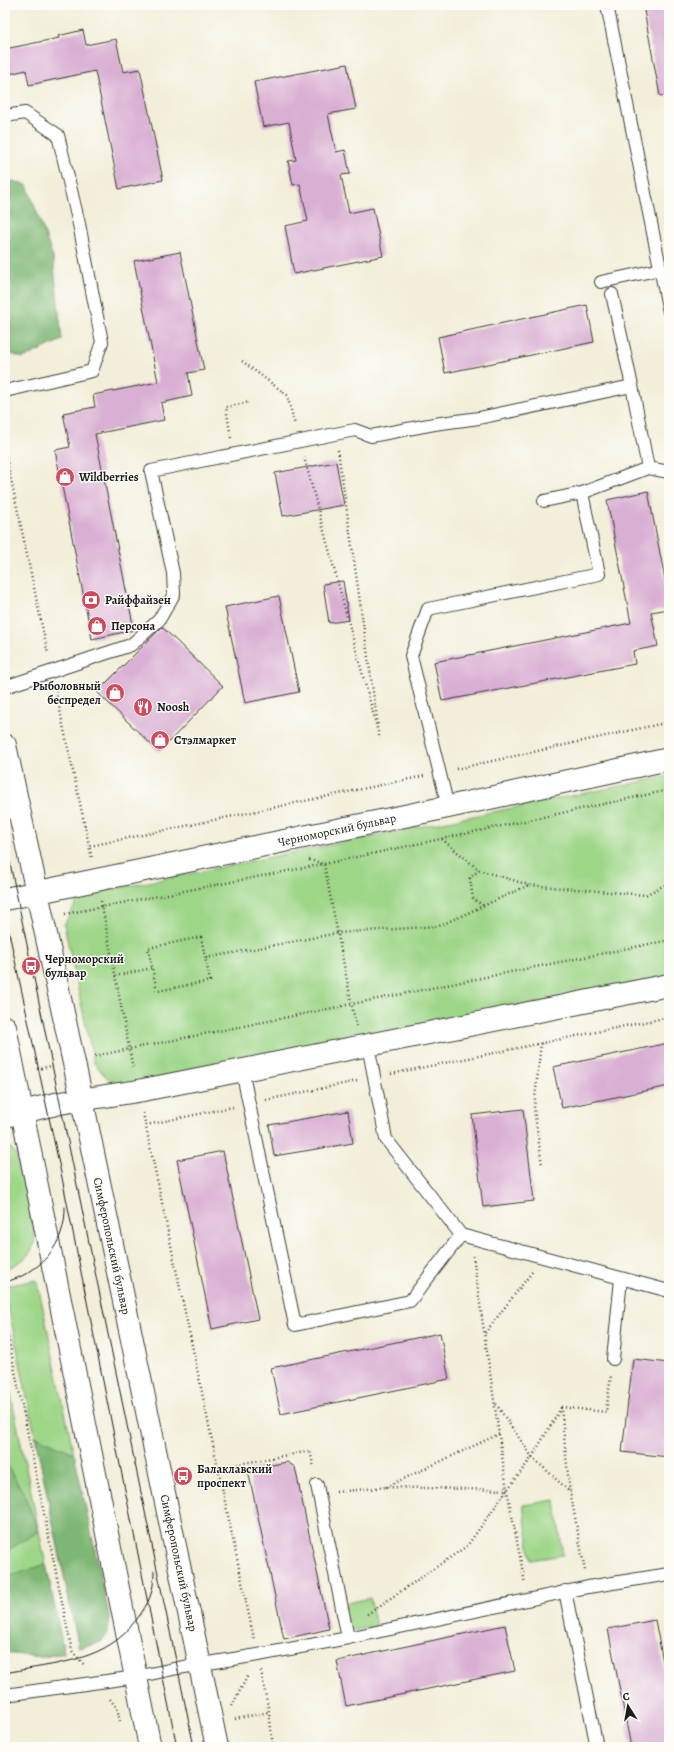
<svg xmlns="http://www.w3.org/2000/svg" width="674" height="1752" font-family="Alegreya,serif">
	<rect width="100%" height="100%" fill="#fdfcf7"/>
	<filter id="ink" filterUnits="userSpaceOnUse"><feTurbulence type="fractalNoise" baseFrequency=".025" numOctaves="2"/><feDisplacementMap in="SourceGraphic" scale="8" xChannelSelector="R" yChannelSelector="G"/><feConvolveMatrix kernelMatrix="1 2 1 2 8 2 1 2 1" color-interpolation-filters="sRGB"/></filter>
	<filter id="wash" filterUnits="userSpaceOnUse"><feTurbulence type="fractalNoise" baseFrequency=".012" numOctaves="4" result="noise"/><feDisplacementMap in="SourceGraphic" scale="16" xChannelSelector="R" yChannelSelector="G"/><feGaussianBlur stdDeviation="0.9" result="paint"/><feColorMatrix in="noise" values="0 0 0 0 0 0 0 0 0 0 0 0 0 0 0 0 0 1.4 0 .05"/><feComposite in="paint" operator="in"/></filter>
	<g filter="url(#wash)">
		<rect width="100%" height="100%" fill="#f2eed9"/>
		<g fill="#9ed688" stroke="#5d7952">
			<polygon points="669,776 669,976 126,1087 106,1077 94,1063 64,925 80,896"/>
			<path d="M5 1145 11 1148 16 1155C21 1174 39 1227 34 1244 30 1258 17 1264 5 1270Z"/>
			<path d="M37 1280 109 1620C106 1645 102 1642 79 1648L5 1291V1286Z"/>
			<polygon points="5,1366 64,1653 42,1657 5,1653 5,1431 7,1430 5,1422"/>
			<polygon points="555,1500 563,1555 531,1560 523,1505"/>
			<polygon points="370,1598 376,1626 347,1632 342,1604"/>
		</g>
		<g fill="#7eb774" stroke="#4d6a48">
			<polygon points="5,179 27,185 53,257 62,340 23,358 5,352"/>
			<path d="M35 1436 74 1453 110 1620C106 1645 102 1642 79 1648Z"/>
			<polygon points="7,1465 23,1492 39,1531 5,1552 5,1466"/>
			<polygon points="46,1564 64,1653 42,1657 5,1653 5,1578"/>
		</g>
		<g id="blocks">
			<g fill="#d9afd3">
				<polygon points="643,5 669,5 669,95 660,96"/>
				<polygon points="83,30 86,45 116,39 123,72 140,69 163,180 119,189 95,71 29,85 26,70 5,75 5,49 59,38 58,36"/>
				<polygon points="347,64 356,109 328,114 336,152 345,150 350,174 341,175 349,213 373,208 383,256 294,274 285,226 308,221 300,184 293,185 288,161 296,160 289,122 263,127 254,82"/>
				<polygon points="180,252 204,370 188,373 192,396 161,403 164,420 95,434 134,630 92,639 55,450 70,447 63,413 95,407 93,395 158,382 134,261"/>
				<polygon points="587,305 594,342 445,373 438,337"/>
				<polygon points="336,462 344,505 283,516 275,473"/>
				<polygon points="648,491 669,600 669,609 651,612 658,646 633,651 635,664 442,701 434,662 631,623 607,500"/>
				<polygon points="343,581 349,620 329,623 323,584"/>
				<polygon points="279,596 299,692 245,703 225,607"/>
				<polygon points="162,627 223,686 159,752 97,692"/>
				<polygon points="669,1043 669,1086 562,1108 553,1067"/>
				<polygon points="523,1109 534,1201 483,1207 472,1115"/>
				<polygon points="348,1111 353,1143 274,1156 269,1125"/>
				<polygon points="223,1151 258,1319 212,1329 177,1160"/>
				<polygon points="440,1333 449,1379 281,1414 271,1368"/>
				<polygon points="633,1359 669,1363 669,1457 622,1452"/>
				<polygon points="287,1462 295,1467 329,1629 284,1639 248,1470"/>
				<polygon points="655,1620 669,1693 669,1747 631,1747 608,1629"/>
				<polygon points="505,1625 515,1671 346,1706 337,1661"/>
			</g>
		</g>
	</g>
	<g filter="url(#ink)">
		<use href="#blocks" fill-opacity="0" stroke="#3c3c38" stroke-width="1"/>
		<g fill="none" stroke-linecap="round" stroke-linejoin="round">
			<g stroke="#3c3c38" stroke-width="14">
				<g id="lane">
					<polyline points="607,5 669,312"/>
					<polyline points="5,116 25,113 58,135 79,224 102,342 92,371 5,391"/>
					<polyline points="601,282 661,269"/>
					<polyline points="632,386 648,468"/>
					<polyline points="544,501 582,493 648,468 669,472"/>
					<polyline points="5,687 131,645 159,620 174,594 173,573 151,471 355,430 371,436 434,424 479,418 632,386 612,294"/>
					<polyline points="448,807 411,656 428,609 599,574 582,493"/>
					<polyline points="368,1045 386,1139 461,1235 669,1291"/>
					<polyline points="242,1070 295,1325 410,1301 461,1235"/>
					<polyline points="613,1359 621,1279"/>
					<polyline points="317,1485 348,1638"/>
					<polyline points="565,1591 597,1747"/>
					<polyline points="5,1695 136,1677 178,1668 258,1655 348,1638 588,1587 669,1574"/>
				</g>
			</g>
			<g stroke="#3c3c38" stroke-width="24">
				<g id="secondary">
					<polyline points="5,745 82,1100 217,1747"/>
					<polyline points="5,899 448,807 669,759"/>
					<polyline points="5,1027 150,1747"/>
					<polyline points="5,1116 60,1103 138,1091 669,985"/>
				</g>
			</g>
			<g stroke="#3c3c38" stroke-width="2.5" stroke-dasharray="1 3" stroke-linecap="butt">
				<polyline points="242,361 287,395 295,425"/>
				<polyline points="231,438 226,407 250,402"/>
				<polyline points="338,450 378,726"/>
				<polyline points="5,451 48,654"/>
				<polyline points="304,457 380,739"/>
				<polyline points="55,688 92,859"/>
				<polyline points="456,769 669,722"/>
				<polyline points="442,839 479,870 529,885"/>
				<polyline points="90,846 424,776"/>
				<polyline points="309,860 324,864 356,1026"/>
				<polyline points="479,870 470,878 473,899 484,906"/>
				<polyline points="101,901 133,1069"/>
				<polyline points="65,914 324,864 669,790"/>
				<polygon points="201,937 210,981 157,991 148,948"/>
				<polyline points="206,958 338,933 439,926 529,885 645,895 669,883"/>
				<polyline points="115,976 152,968"/>
				<polyline points="541,1043 534,1108 542,1165"/>
				<polyline points="95,1056 669,940"/>
				<polyline points="37,1069 51,1066"/>
				<polyline points="391,1074 669,1017"/>
				<polyline points="266,1100 357,1081"/>
				<polyline points="143,1113 254,1639"/>
				<polyline points="146,1125 233,1107"/>
				<polyline points="473,1256 507,1490 525,1583"/>
				<polyline points="5,1322 72,1651 85,1666"/>
				<polyline points="485,1333 532,1272"/>
				<polyline points="496,1404 532,1457 569,1491"/>
				<polyline points="561,1407 569,1485 585,1571"/>
				<polyline points="561,1407 606,1412 611,1375"/>
				<polyline points="217,1468 310,1451 314,1468"/>
				<polyline points="386,1487 499,1434"/>
				<polyline points="508,1489 532,1457 561,1408"/>
				<polyline points="336,1492 386,1487 507,1490 467,1546 366,1615"/>
				<polyline points="261,1671 269,1712 273,1747"/>
				<polyline points="110,1699 117,1708 120,1721"/>
				<polyline points="232,1706 248,1675"/>
				<polyline points="235,1719 269,1712"/>
			</g>
			<use href="#lane" stroke="#fff" stroke-width="12"/>
			<use href="#secondary" stroke="#fff" stroke-width="22"/>
			<g stroke="#1c1c1c" stroke-width="1">
				<polyline points="5,839 194,1747"/>
				<polyline points="5,914 61,1173 177,1747"/>
				<path d="M5 1282C41 1273 66 1244 65 1207"/>
				<path d="M5 1673C44 1665 92 1663 123 1635 128 1631 132 1624 137 1619 149 1603 154 1592 154 1571"/>
			</g>
		</g>
	</g>
	<defs>
		<g id="shop-disc" transform="scale(1)"><circle r="9.5" fill="#d1495b" stroke="#fdfcf7"/><path d="M-5-2.5h2.3a2.7 3.5 0 0 1 5.4 0H5L5.5 6h-11ZM-1.5-2.5h3a1.5 2.3 0 0 0-3 0Z" fill="#fff"/></g>
		<g id="bank-disc" transform="scale(1)"><circle r="9.5" fill="#d1495b" stroke="#fdfcf7"/><path d="M-6-4H6V4H-6ZM0-2.3a2.3 2.3 0 1 0 0 4.6a2.3 2.3 0 1 0 0-4.6Z" fill="#fff"/></g>
		<g id="restaurant-disc" transform="scale(1)"><circle r="9.5" fill="#d1495b" stroke="#fdfcf7"/><path d="M-5-6h1v4h1v-4h1v4h1v-4h1v5L-1.5 .5V6h-2V.5L-5-1ZM5-6V6H3V1.5H1.5Q1.5-4 5-6Z" fill="#fff"/></g>
		<g id="bus-disc" transform="scale(1)"><circle r="9.5" fill="#d1495b" stroke="#fdfcf7"/><path d="M-5-6H5V4H4V6H2V4H-2V6H-4V4H-5ZM-3.5-4V0h7V-4ZM-3.5 1.2v1.5H-2V1.2ZM2 1.2v1.5H3.5V1.2Z" fill="#fff"/></g>
	</defs>
	<g fill-rule="evenodd">
		<use href="#shop-disc" x="65" y="477"/>
		<use href="#bank-disc" x="91" y="600"/>
		<use href="#shop-disc" x="97" y="626"/>
		<use href="#shop-disc" x="115" y="693"/>
		<use href="#restaurant-disc" x="143" y="707"/>
		<use href="#shop-disc" x="160" y="740"/>
		<use href="#bus-disc" x="31" y="966"/>
		<use href="#bus-disc" x="183" y="1476"/>
	</g>
	<g text-anchor="middle" dominant-baseline="central" stroke-width="3" stroke-linejoin="round" paint-order="stroke">
		<g font-size="12" font-weight="bold" fill="#1c1c1c" stroke="#fdfcf7" text-anchor="start">
			<text x="79" y="477">Wildberries</text>
			<text x="105" y="600">Райффайзен</text>
			<text x="111" y="626">Персона</text>
			<text x="101" y="686" text-anchor="end">Рыболовный<tspan x="101" dy="14">беспредел</tspan></text>
			<text x="157" y="707">Noosh</text>
			<text x="174" y="740">Стэлмаркет</text>
			<text x="45" y="959">Черноморский<tspan x="45" dy="14">бульвар</tspan></text>
			<text x="197" y="1469">Балаклавский<tspan x="197" dy="14">проспект</tspan></text>
		</g>
		<g font-size="12" fill="#1c1c1c" stroke="#fdfcf7">
			<text transform="translate(337 830) rotate(-12)">Черноморский бульвар</text>
			<text transform="translate(112 1246) rotate(78)">Симферопольский бульвар</text>
			<text transform="translate(179 1563) rotate(78)">Симферопольский бульвар</text>
		</g>
	</g>
	<rect width="674" height="1752" fill="none" stroke="#fdfcf7" stroke-width="20"/>
	<g transform="translate(628 1706) rotate(349)" stroke="#fdfcf7" stroke-width="3" paint-order="stroke">
	<path d="M0-3L7 15L0 10L-7 15Z" fill="#1c1c1c"/>
	<text y="-6" font-size="11" font-weight="bold" text-anchor="middle" fill="#1c1c1c">С</text>
	</g>
</svg>
